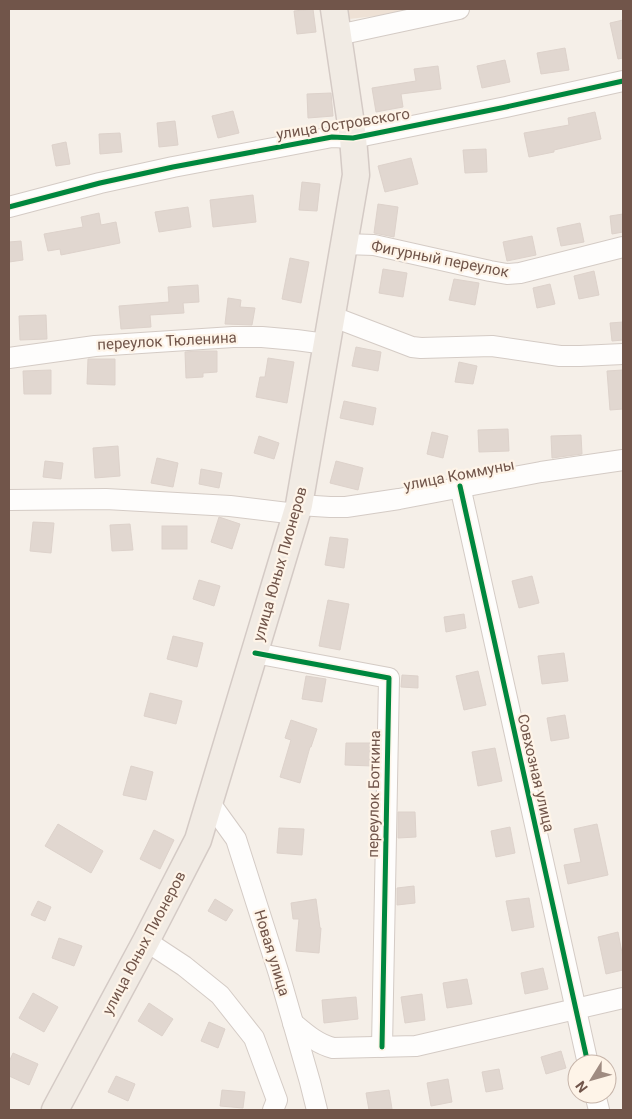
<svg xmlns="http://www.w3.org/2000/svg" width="632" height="1119" font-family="Roboto,sans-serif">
	<rect width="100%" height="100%" fill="#f5efe8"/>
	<polygon fill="#eee1d5" points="348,9 414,9 376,16 349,19"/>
	<g fill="#e1d7d0" stroke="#ddd2cb">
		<polygon points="313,9 316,32 297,34 294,11"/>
		<polygon points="623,20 623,58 618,59 610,23"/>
		<polygon points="565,48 569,70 541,74 537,53"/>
		<polygon points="505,60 510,82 482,88 477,66"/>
		<polygon points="438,66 441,89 401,94 403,107 376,112 372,88 416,81 414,69"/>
		<polygon points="331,93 333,116 308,118 307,94"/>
		<polygon points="233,111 239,133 218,138 212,116"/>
		<polygon points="595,112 601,139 554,150 554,152 529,157 524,133 569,125 568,118"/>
		<polygon points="175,121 178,145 159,147 157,123"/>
		<polygon points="120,133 122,152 100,154 99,134"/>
		<polygon points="66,142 70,164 56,166 52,145"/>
		<polygon points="486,149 487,172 465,173 463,150"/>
		<polygon points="411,158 418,184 385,192 378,166"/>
		<polygon points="302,182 320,184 317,211 299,210"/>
		<polygon points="253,195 256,222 213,227 210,200"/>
		<polygon points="378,204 398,207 394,237 374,233"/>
		<polygon points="188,207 191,227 159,232 155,212"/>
		<polygon points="99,213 101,225 116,222 120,243 61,255 60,249 48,251 44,234 83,227 81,217"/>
		<polygon points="623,214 623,232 612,234 610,216"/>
		<polygon points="580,223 584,242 561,246 557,228"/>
		<polygon points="532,236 536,255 507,261 503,242"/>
		<polygon points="21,241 23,260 9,262 9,242"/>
		<polygon points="290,258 309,262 301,303 282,299"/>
		<polygon points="383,269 407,273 403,297 379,293"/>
		<polygon points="594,271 599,295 579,299 574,276"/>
		<polygon points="454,279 479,283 475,305 449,300"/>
		<polygon points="550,284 555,304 537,308 533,288"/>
		<polygon points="198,285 199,302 183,303 184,313 150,315 151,327 121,329 119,306 169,302 168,287"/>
		<polygon points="228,298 241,300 240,307 255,308 252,325 225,324"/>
		<polygon points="46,315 47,339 20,340 19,316"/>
		<polygon points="623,322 623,340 612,341 610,323"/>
		<polygon points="356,347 381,352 378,371 352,366"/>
		<polygon points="197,351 217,351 217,372 203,373 203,377 186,378 185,352"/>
		<polygon points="268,358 294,362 287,403 256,397 260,377 265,377"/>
		<polygon points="88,359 115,359 115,385 87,384"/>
		<polygon points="459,362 477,366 473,384 455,382"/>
		<polygon points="51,370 51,394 24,394 23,371"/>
		<polygon points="623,370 623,409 610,410 607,371"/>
		<polygon points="344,401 376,408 373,425 340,418"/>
		<polygon points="508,429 509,451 479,452 478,430"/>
		<polygon points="432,432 448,436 443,458 427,454"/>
		<polygon points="581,435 582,454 552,458 551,436"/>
		<polygon points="259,436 279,443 274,459 254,453"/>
		<polygon points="118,446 120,476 95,478 93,448"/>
		<polygon points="157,458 178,463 173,487 151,483"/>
		<polygon points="45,461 63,463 61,479 43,477"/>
		<polygon points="336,461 363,468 358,490 330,483"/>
		<polygon points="201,469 222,473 219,488 199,484"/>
		<polygon points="219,517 240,524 232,549 211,542"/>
		<polygon points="33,522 54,523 51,553 30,551"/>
		<polygon points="130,524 133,550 112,551 110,525"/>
		<rect x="162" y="526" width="25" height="23"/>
		<polygon points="330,537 348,539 344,568 325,565"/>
		<polygon points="532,576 539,603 519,608 512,581"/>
		<polygon points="199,580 220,586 214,606 193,599"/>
		<polygon points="328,600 349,604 340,650 319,646"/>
		<polygon points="464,614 466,628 446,632 444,617"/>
		<polygon points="173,636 203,643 197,667 167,659"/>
		<polygon points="564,653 568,681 542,684 538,656"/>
		<polygon points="478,671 486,705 464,710 456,676"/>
		<polygon points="402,675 418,676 418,688 401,687"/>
		<polygon points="306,676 326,679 322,702 302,699"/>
		<polygon points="150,693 182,701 176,724 144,716"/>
		<polygon points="565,715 569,738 551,741 547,718"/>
		<polygon points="291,720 317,729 311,747 310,747 300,783 280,777 291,740 285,738"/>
		<polygon points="346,743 373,743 373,766 345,765"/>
		<polygon points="495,748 502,781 478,786 472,752"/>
		<polygon points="131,766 153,772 146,800 123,795"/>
		<polygon points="398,812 415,812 416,837 398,838"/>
		<polygon points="58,824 103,851 91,873 45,846"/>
		<polygon points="597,824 608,875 568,884 564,865 581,862 574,829"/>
		<polygon points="510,827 515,853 496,857 491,831"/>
		<polygon points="279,828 304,829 302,855 277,853"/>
		<polygon points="154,830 174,840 160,869 140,859"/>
		<polygon points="414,886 415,903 397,905 397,888"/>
		<polygon points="529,898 534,927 512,931 506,901"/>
		<polygon points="215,899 233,910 226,921 208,911"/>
		<polygon points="316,899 320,928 321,928 319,953 296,951 299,919 293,919 291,903"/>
		<polygon points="38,901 51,907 45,921 31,915"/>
		<polygon points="618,932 623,958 623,970 606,974 598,937"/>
		<polygon points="59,938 82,946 74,966 52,958"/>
		<polygon points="543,968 548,989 525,994 521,973"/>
		<polygon points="467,979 472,1004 447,1008 443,983"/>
		<polygon points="33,993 58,1007 44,1032 19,1018"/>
		<polygon points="422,994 425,1020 405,1023 401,997"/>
		<polygon points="356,997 358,1019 324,1023 322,1000"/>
		<polygon points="149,1003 173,1019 162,1036 138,1021"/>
		<polygon points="209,1022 225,1029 218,1048 201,1041"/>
		<polygon points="561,1051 566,1068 546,1074 541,1057"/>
		<polygon points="13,1053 38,1064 29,1085 9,1076 9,1062"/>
		<polygon points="499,1069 503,1089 486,1092 482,1072"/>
		<polygon points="116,1076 135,1084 128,1101 108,1092"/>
		<polygon points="448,1079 452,1102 431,1106 427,1083"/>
		<polygon points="222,1090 245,1092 243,1108 220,1106"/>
		<polygon points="389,1090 392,1109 369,1110 366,1093"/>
	</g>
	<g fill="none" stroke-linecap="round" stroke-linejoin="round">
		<g stroke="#d4cbc5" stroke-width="22">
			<g id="minor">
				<polyline points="338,35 459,9"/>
				<polyline points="9,207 100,183 173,167 332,137 353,138 506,107 623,81"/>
				<polyline points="344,244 374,245 490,271 507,274 520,273 623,247"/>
				<polyline points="331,316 412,347 421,348 492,346 560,356 580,356 623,354"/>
				<polyline points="9,358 95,346 233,337 262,337 296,340 326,344"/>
				<polyline points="460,486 588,1064"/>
				<polyline points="9,500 106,499 230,506 296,514"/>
				<polyline points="299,505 330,507 346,507 399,499 541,472 623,460"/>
				<polyline points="255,653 389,678 382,1047"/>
				<polyline points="210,803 236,839 279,974 310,1082 317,1110"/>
				<polyline points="146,941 184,966 220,995 254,1038 277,1100 273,1110"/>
				<path d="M293 1023C305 1033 317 1044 333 1048L416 1046 623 998"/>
				<polyline points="595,1094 599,1110"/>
			</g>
		</g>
		<g stroke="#d4cac5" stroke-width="29">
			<polyline id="major" points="55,1110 146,941 198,840 299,505 356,175 353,138 334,9"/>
		</g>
		<use href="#minor" stroke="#fefdfc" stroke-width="20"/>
		<use href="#major" stroke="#f1ebe4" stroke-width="26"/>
		<g stroke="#fef4e8" stroke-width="8">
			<g id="cycleway">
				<polyline points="9,207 100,183 173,167 332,137 353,138 506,107 623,81"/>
				<polyline points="460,486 588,1064"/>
				<polyline points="255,653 389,678 382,1047"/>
			</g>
		</g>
		<use href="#cycleway" stroke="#00873e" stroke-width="5"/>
	</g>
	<g text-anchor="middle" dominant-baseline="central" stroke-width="4.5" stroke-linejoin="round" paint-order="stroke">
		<g font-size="15" fill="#71554a" stroke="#fef4e8">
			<text transform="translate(343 124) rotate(-9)">улица Островского</text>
			<text transform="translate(440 259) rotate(11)">Фигурный переулок</text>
			<text transform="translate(167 341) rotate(-3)">переулок Тюленина</text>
			<text transform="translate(459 475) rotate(-11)">улица Коммуны</text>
			<text transform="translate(280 564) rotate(-74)">улица Юных Пионеров</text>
			<text transform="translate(536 773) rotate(77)">Совхозная улица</text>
			<text transform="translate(374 794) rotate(-89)">переулок Боткина</text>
			<text transform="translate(144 943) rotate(-62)">улица Юных Пионеров</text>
			<text transform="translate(272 953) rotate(73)">Новая улица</text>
		</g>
	</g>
	<rect width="632" height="1119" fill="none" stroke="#71554a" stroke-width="20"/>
	<g transform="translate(592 1079) rotate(233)"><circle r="24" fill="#fef4e8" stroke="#c6b4a9"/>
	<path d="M0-4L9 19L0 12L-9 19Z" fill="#9f8b81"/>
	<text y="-8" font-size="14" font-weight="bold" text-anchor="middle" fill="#71554a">N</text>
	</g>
</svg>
